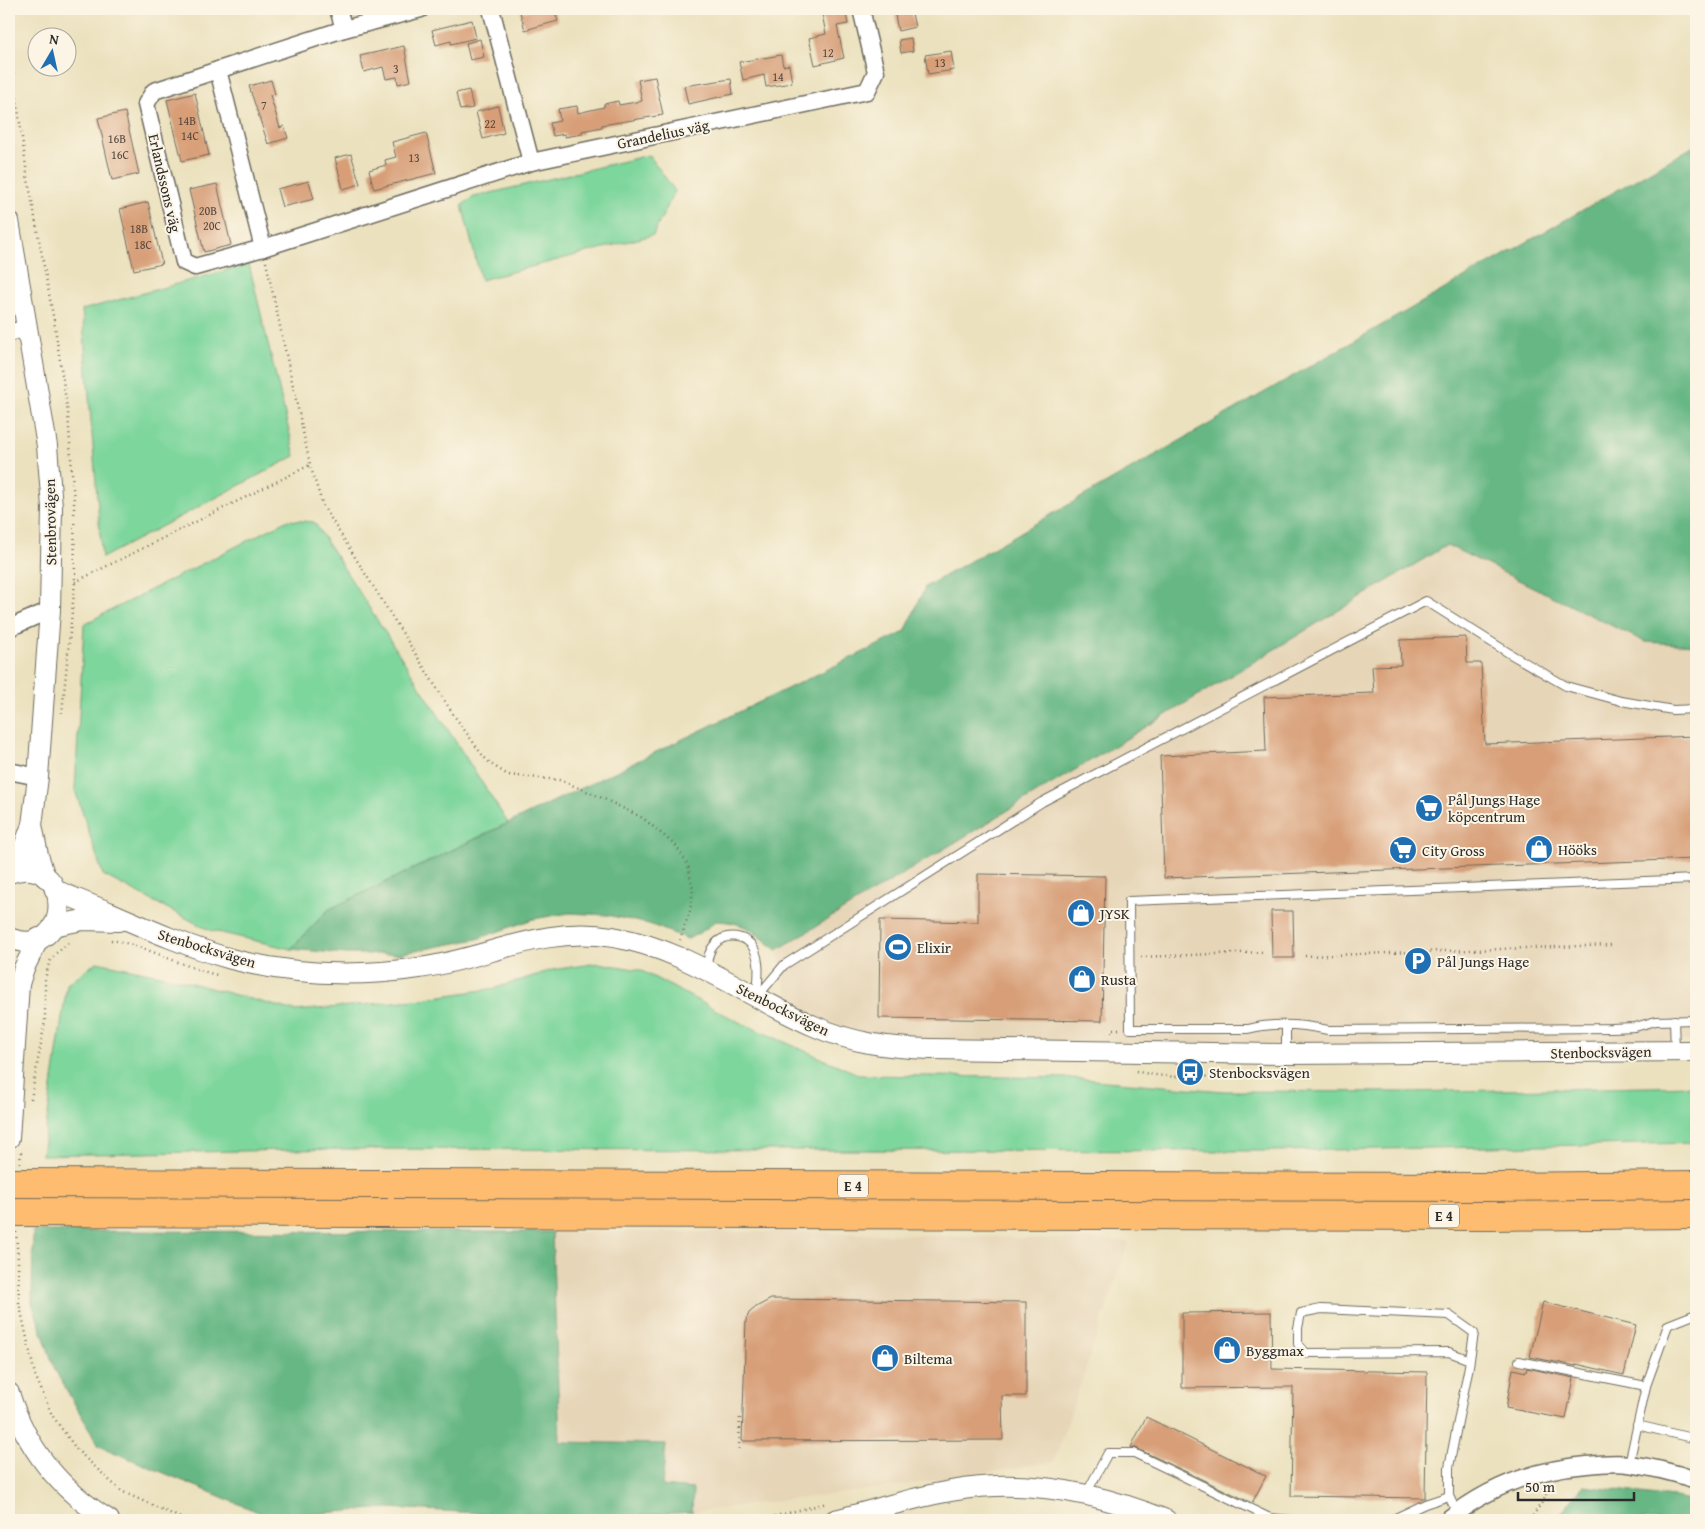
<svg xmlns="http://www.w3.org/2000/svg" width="1705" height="1529" font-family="'Gentium Book Plus',serif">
	<rect width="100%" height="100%" fill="#fcf5e5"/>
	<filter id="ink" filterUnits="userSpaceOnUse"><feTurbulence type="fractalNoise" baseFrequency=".02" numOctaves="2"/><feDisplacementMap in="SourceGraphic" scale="10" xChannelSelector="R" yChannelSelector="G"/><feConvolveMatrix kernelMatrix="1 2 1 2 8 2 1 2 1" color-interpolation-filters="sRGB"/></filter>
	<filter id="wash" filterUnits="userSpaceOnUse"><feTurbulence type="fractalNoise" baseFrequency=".0096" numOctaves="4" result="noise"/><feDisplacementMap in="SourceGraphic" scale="20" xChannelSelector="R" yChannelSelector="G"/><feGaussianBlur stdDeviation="1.12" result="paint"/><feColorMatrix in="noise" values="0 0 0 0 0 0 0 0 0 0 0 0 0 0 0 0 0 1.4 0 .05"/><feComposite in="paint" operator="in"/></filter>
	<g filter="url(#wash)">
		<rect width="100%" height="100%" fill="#ebe1be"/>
		<g fill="#e6d5b7">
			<polygon points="1448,544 1645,642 1696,645 1696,1041 1311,1044 910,1040 871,1035 823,1020 789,1002 777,950"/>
			<polygon points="552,1232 806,1232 1129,1241 1054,1462 898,1486 692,1512 693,1489 661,1486 665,1444 560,1442"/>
		</g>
		<g fill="#7dd69c" stroke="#548064">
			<polygon points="649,155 675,191 653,235 481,280 462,205 474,197"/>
			<polygon points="249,264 295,456 102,558 82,310"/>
			<polygon points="288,520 314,522 508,823 328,910 291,949 209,930 103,875 75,790 84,624"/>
			<polygon points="97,962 169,977 295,1011 415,1000 496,988 552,970 598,963 640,970 739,1022 860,1075 1070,1078 1223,1091 1405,1092 1696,1086 1696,1143 1275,1151 344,1149 42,1155 67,984"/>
		</g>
		<g fill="#66b784" stroke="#487158">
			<path d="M1696 145V645L1645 642 1447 545 777 950C754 932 746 922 716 921L706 929 688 939 649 924 607 915 569 913 533 919 477 939 398 954H346L291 949 328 910 905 632 925 587Z"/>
			<polygon points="33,1231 552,1232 560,1442 666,1444 662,1486 693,1489 692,1512 587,1519 388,1508 270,1517 99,1446 55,1370 32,1303"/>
			<polygon points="1583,1486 1681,1498 1696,1502 1696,1520 1556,1520"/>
		</g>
		<g id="blocks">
			<g fill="#d79e77">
				<polygon points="533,9 554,9 558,21 525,30 520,12"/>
				<polygon points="821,9 845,9 848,24 837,26 844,58 815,65 809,38 826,34"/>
				<polygon points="894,9 911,9 915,27 898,31"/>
				<polygon points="472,20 476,38 451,44 451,41 436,45 432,30"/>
				<polygon points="911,38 913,51 901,53 899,40"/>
				<polygon points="480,39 484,57 470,60 466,43"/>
				<polygon points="404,46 411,81 398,84 397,77 386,79 383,67 364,72 360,56"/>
				<polygon points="951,51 954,70 928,74 925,55"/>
				<polygon points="781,55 783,66 789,65 792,83 766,87 764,75 743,80 739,62"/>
				<polygon points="655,77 663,115 602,125 602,127 582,131 582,134 565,137 565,134 553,136 550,123 560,121 558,109 577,106 578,113 604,107 604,104 618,101 619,105 642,101 638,80"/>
				<polygon points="731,79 733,94 688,104 684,86"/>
				<polygon points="271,80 275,94 270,95 280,128 284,126 288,138 268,144 249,86"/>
				<polygon points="469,90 473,108 460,110 456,93"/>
				<polygon points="195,93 209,155 182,161 167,100"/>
				<polygon points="498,106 504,133 483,139 476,112"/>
				<polygon points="125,112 139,174 112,180 98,118"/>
				<polygon points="426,133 436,173 374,189 369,170 386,165 385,160 396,157 392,142"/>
				<polygon points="351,154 360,184 343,189 335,158"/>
				<polygon points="309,181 314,199 282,207 277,189"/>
				<polygon points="217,184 231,245 204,252 189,190"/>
				<polygon points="148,202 162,264 134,270 120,209"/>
				<polygon points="1466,637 1467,663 1481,663 1485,744 1696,736 1696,859 1164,878 1160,756 1266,751 1264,697 1374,693 1372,666 1401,665 1400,640"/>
				<polygon points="978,874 1105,876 1102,1021 879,1018 880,920 978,922"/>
				<polygon points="1271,911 1293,911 1294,958 1272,958"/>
				<polygon points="771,1299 1026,1302 1026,1396 1002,1396 1003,1440 742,1441 746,1320 749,1313 756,1307"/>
				<polygon points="1543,1302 1636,1325 1624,1375 1576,1364 1576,1366 1530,1357"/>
				<polygon points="1271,1312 1272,1369 1427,1372 1425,1498 1291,1496 1293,1387 1182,1388 1182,1313"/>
				<polygon points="1527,1368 1574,1378 1566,1419 1506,1408 1513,1369 1526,1372"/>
				<polygon points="1146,1417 1266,1476 1252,1503 1136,1448 1131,1447"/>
			</g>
		</g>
	</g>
	<g filter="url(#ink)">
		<use href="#blocks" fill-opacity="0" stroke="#6e6b5e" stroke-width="1"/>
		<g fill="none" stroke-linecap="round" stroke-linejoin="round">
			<g stroke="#6e6b5e" stroke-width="10">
				<g id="service">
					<path d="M1696 879 1129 901 1130 1029H1248C1275 1022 1301 1024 1328 1030L1612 1028 1635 1027 1656 1021 1696 1020"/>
					<path d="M707 969C707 960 708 951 715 944 726 932 747 935 754 949 761 962 758 980 757 995"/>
					<polyline points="757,997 784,965 1042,802 1426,601 1512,655 1566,686 1621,701 1673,710 1696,709"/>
					<polyline points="1674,1020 1675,1051"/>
					<polyline points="1286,1054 1286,1025"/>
					<polyline points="1519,1361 1646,1386"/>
					<polyline points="1637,1425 1696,1439"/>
					<polyline points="1629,1464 1646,1386 1668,1325 1696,1314"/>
					<polyline points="1086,1494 1108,1453 1134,1453 1270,1518 1292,1520"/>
					<polyline points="1457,1513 1449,1496 1449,1467 1469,1366 1474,1333 1449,1315 1321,1309 1301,1313 1298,1328 1298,1344 1306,1353 1449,1352 1470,1360"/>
					<polyline points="1391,1520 1425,1504 1449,1496"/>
				</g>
			</g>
			<g stroke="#6e6b5e" stroke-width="19">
				<g id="minor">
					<polyline points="338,9 344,29"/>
					<polyline points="421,9 344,29 218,70 263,248 531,162 867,91 876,72 861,9"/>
					<polyline points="491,9 531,162"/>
					<polyline points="218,70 154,91 146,104 184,262 195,267 263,248"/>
					<polyline points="9,333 26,328"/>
					<polyline points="9,628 50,610"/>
					<polyline points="9,771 38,777"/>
					<path d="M1447 1520C1488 1487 1535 1469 1587 1465 1601 1464 1615 1462 1629 1464 1652 1467 1675 1473 1696 1480"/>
				</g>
			</g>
			<g stroke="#6e6b5e" stroke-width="22">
				<g id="tertiary">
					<polyline points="9,221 47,446 52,507 50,610 38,777 32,825 22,852 9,872"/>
					<polyline points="32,825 38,855 45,877"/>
					<path d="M9 873C76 850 74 963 9 938"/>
					<path d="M55 890C73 898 92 905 111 913 150 930 189 947 231 959 292 975 357 977 419 968 487 959 541 925 613 937 687 949 747 997 814 1026 852 1043 890 1048 931 1049L1286 1054 1696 1051"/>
					<polyline points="53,926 83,920 119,921"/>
					<polyline points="9,1138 19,984 24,968 39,938"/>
					<path d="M9 1393C26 1448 60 1490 109 1520"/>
					<path d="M835 1520C887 1507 941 1488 995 1486 1055 1484 1111 1498 1166 1520"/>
				</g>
			</g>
			<g stroke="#6e6b5e" stroke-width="30">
				<g id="motorway">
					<polyline points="9,1183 1496,1187 1696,1185"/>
					<polyline points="9,1212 1491,1216 1696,1214"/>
				</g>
			</g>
			<g stroke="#6e6b5e" stroke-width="2.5" stroke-dasharray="1 4" stroke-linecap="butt">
				<polyline points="9,43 27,174 54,321 68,414 74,502 75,582 62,713"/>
				<polyline points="9,106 18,104"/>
				<polyline points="266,262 310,464"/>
				<polyline points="75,582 310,465 323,506 453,714 483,756 491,764 508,775 560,780 598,796 643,818 676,846 688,865 693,890 690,911 680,940"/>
				<path d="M111 940C148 946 180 966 217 975"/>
				<polyline points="1305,956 1611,945"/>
				<polyline points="1141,957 1263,952"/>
				<polyline points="1112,1033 1112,1029 1119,1029"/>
				<path d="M1136 1071C1161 1078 1205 1080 1230 1072"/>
				<polyline points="31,1099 45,1021 45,979 49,963 55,954 71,941"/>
				<polyline points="20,1163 21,1151"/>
				<polyline points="16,1232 18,1260 19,1302 35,1375 52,1415 77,1450 121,1491 185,1520"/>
				<polyline points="739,1449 740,1418"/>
				<polyline points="1183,1516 1191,1520"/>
				<polyline points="303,1520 335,1518 417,1520"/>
				<polyline points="760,1520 827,1503"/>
				<polyline points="1530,1520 1549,1492 1556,1485"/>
			</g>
			<use href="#service" stroke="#fff" stroke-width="8"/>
			<use href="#minor" stroke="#fff" stroke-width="16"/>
			<use href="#tertiary" stroke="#fff" stroke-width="20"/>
			<use href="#motorway" stroke="#fdbc70" stroke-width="28"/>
		</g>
	</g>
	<defs>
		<g id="supermarket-disc" transform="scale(1.4375)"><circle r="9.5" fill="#1f6fb2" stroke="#fcf5e5"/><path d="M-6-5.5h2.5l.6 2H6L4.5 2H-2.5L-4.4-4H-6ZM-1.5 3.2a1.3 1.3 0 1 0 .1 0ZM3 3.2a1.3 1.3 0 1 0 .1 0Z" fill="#fff"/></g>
		<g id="shop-disc" transform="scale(1.4375)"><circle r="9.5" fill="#1f6fb2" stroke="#fcf5e5"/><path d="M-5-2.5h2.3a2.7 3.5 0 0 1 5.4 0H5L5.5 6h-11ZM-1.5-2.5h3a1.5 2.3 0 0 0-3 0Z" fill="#fff"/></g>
		<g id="stadium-disc" transform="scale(1.4375)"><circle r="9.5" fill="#1f6fb2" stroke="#fcf5e5"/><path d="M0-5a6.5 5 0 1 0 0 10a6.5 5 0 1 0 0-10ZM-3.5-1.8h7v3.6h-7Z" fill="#fff"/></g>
		<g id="parking-disc" transform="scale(1.4375)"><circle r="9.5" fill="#1f6fb2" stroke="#fcf5e5"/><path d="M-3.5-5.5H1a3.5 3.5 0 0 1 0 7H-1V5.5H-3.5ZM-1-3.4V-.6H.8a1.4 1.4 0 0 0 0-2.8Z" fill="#fff"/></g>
		<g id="bus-disc" transform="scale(1.4375)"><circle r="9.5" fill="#1f6fb2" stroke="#fcf5e5"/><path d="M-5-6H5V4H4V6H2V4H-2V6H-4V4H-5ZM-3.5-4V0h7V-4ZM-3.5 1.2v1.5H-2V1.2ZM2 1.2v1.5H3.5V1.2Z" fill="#fff"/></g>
	</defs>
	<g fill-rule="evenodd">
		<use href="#supermarket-disc" x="1429" y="808"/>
		<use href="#shop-disc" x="1539" y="849"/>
		<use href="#supermarket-disc" x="1403" y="850"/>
		<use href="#shop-disc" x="1081" y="913"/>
		<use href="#stadium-disc" x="898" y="947"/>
		<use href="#parking-disc" x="1418" y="961"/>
		<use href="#shop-disc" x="1082" y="979"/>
		<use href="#bus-disc" x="1190" y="1072"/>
		<use href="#shop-disc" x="1227" y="1350"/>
		<use href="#shop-disc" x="885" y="1358"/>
	</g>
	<g text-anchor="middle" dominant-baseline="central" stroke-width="4" stroke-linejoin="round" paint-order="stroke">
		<g font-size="12" fill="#56483e">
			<text x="828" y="52">12</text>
			<text x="940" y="62">13</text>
			<text x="396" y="68">3</text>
			<text x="778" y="76">14</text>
			<text x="264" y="105">7</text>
			<text x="187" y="120">14B</text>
			<text x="490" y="123">22</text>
			<text x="190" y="135">14C</text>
			<text x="117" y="138">16B</text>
			<text x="120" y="154">16C</text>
			<text x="414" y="157">13</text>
			<text x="208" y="210">20B</text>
			<text x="212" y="225">20C</text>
			<text x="139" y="228">18B</text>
			<text x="143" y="244">18C</text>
		</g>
		<g fill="#fcf5e5" stroke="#6a6863" stroke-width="1">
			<rect x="838" y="1174.5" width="30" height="23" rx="4"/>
			<rect x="1429" y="1204.5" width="30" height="23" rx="4"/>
		</g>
		<g font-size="14" font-weight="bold" fill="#2b2b2b">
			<text x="853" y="1186">E 4</text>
			<text x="1444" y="1216">E 4</text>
		</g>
		<g font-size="15" fill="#2b2b2b" stroke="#fcf5e5">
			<text transform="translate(663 134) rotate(-12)">Grandelius väg</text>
			<text transform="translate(165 183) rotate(77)">Erlandssons väg</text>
			<text transform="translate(50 522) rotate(-91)">Stenbrovägen</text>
			<text transform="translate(207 948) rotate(17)">Stenbocksvägen</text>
			<text transform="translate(783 1009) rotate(26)">Stenbocksvägen</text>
			<text transform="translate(1601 1052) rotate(-1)">Stenbocksvägen</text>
		</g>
		<g font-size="15" fill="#2b2b2b" stroke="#fcf5e5" text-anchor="start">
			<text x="1448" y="799">Pål Jungs Hage<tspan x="1448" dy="17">köpcentrum</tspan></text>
			<text x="1558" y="849">Hööks</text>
			<text x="1422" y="850">City Gross</text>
			<text x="1100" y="913">JYSK</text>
			<text x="917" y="947">Elixir</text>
			<text x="1437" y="961">Pål Jungs Hage</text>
			<text x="1101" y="979">Rusta</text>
			<text x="1209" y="1072">Stenbocksvägen</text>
			<text x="1246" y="1350">Byggmax</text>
			<text x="904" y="1358">Biltema</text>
		</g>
	</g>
	<rect width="1705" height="1529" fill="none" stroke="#fcf5e5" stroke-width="30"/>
	<g transform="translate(52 52) rotate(9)"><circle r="24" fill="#fcf5e5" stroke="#a8a49b"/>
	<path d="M0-4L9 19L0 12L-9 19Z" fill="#1f6fb2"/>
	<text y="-8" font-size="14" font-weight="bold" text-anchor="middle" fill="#2b2b2b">N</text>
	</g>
	<path d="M1518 1492v8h116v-8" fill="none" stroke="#2b2b2b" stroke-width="2.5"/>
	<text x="1525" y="1492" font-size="15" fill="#2b2b2b" stroke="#fcf5e5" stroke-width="4" paint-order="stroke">50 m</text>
</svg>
